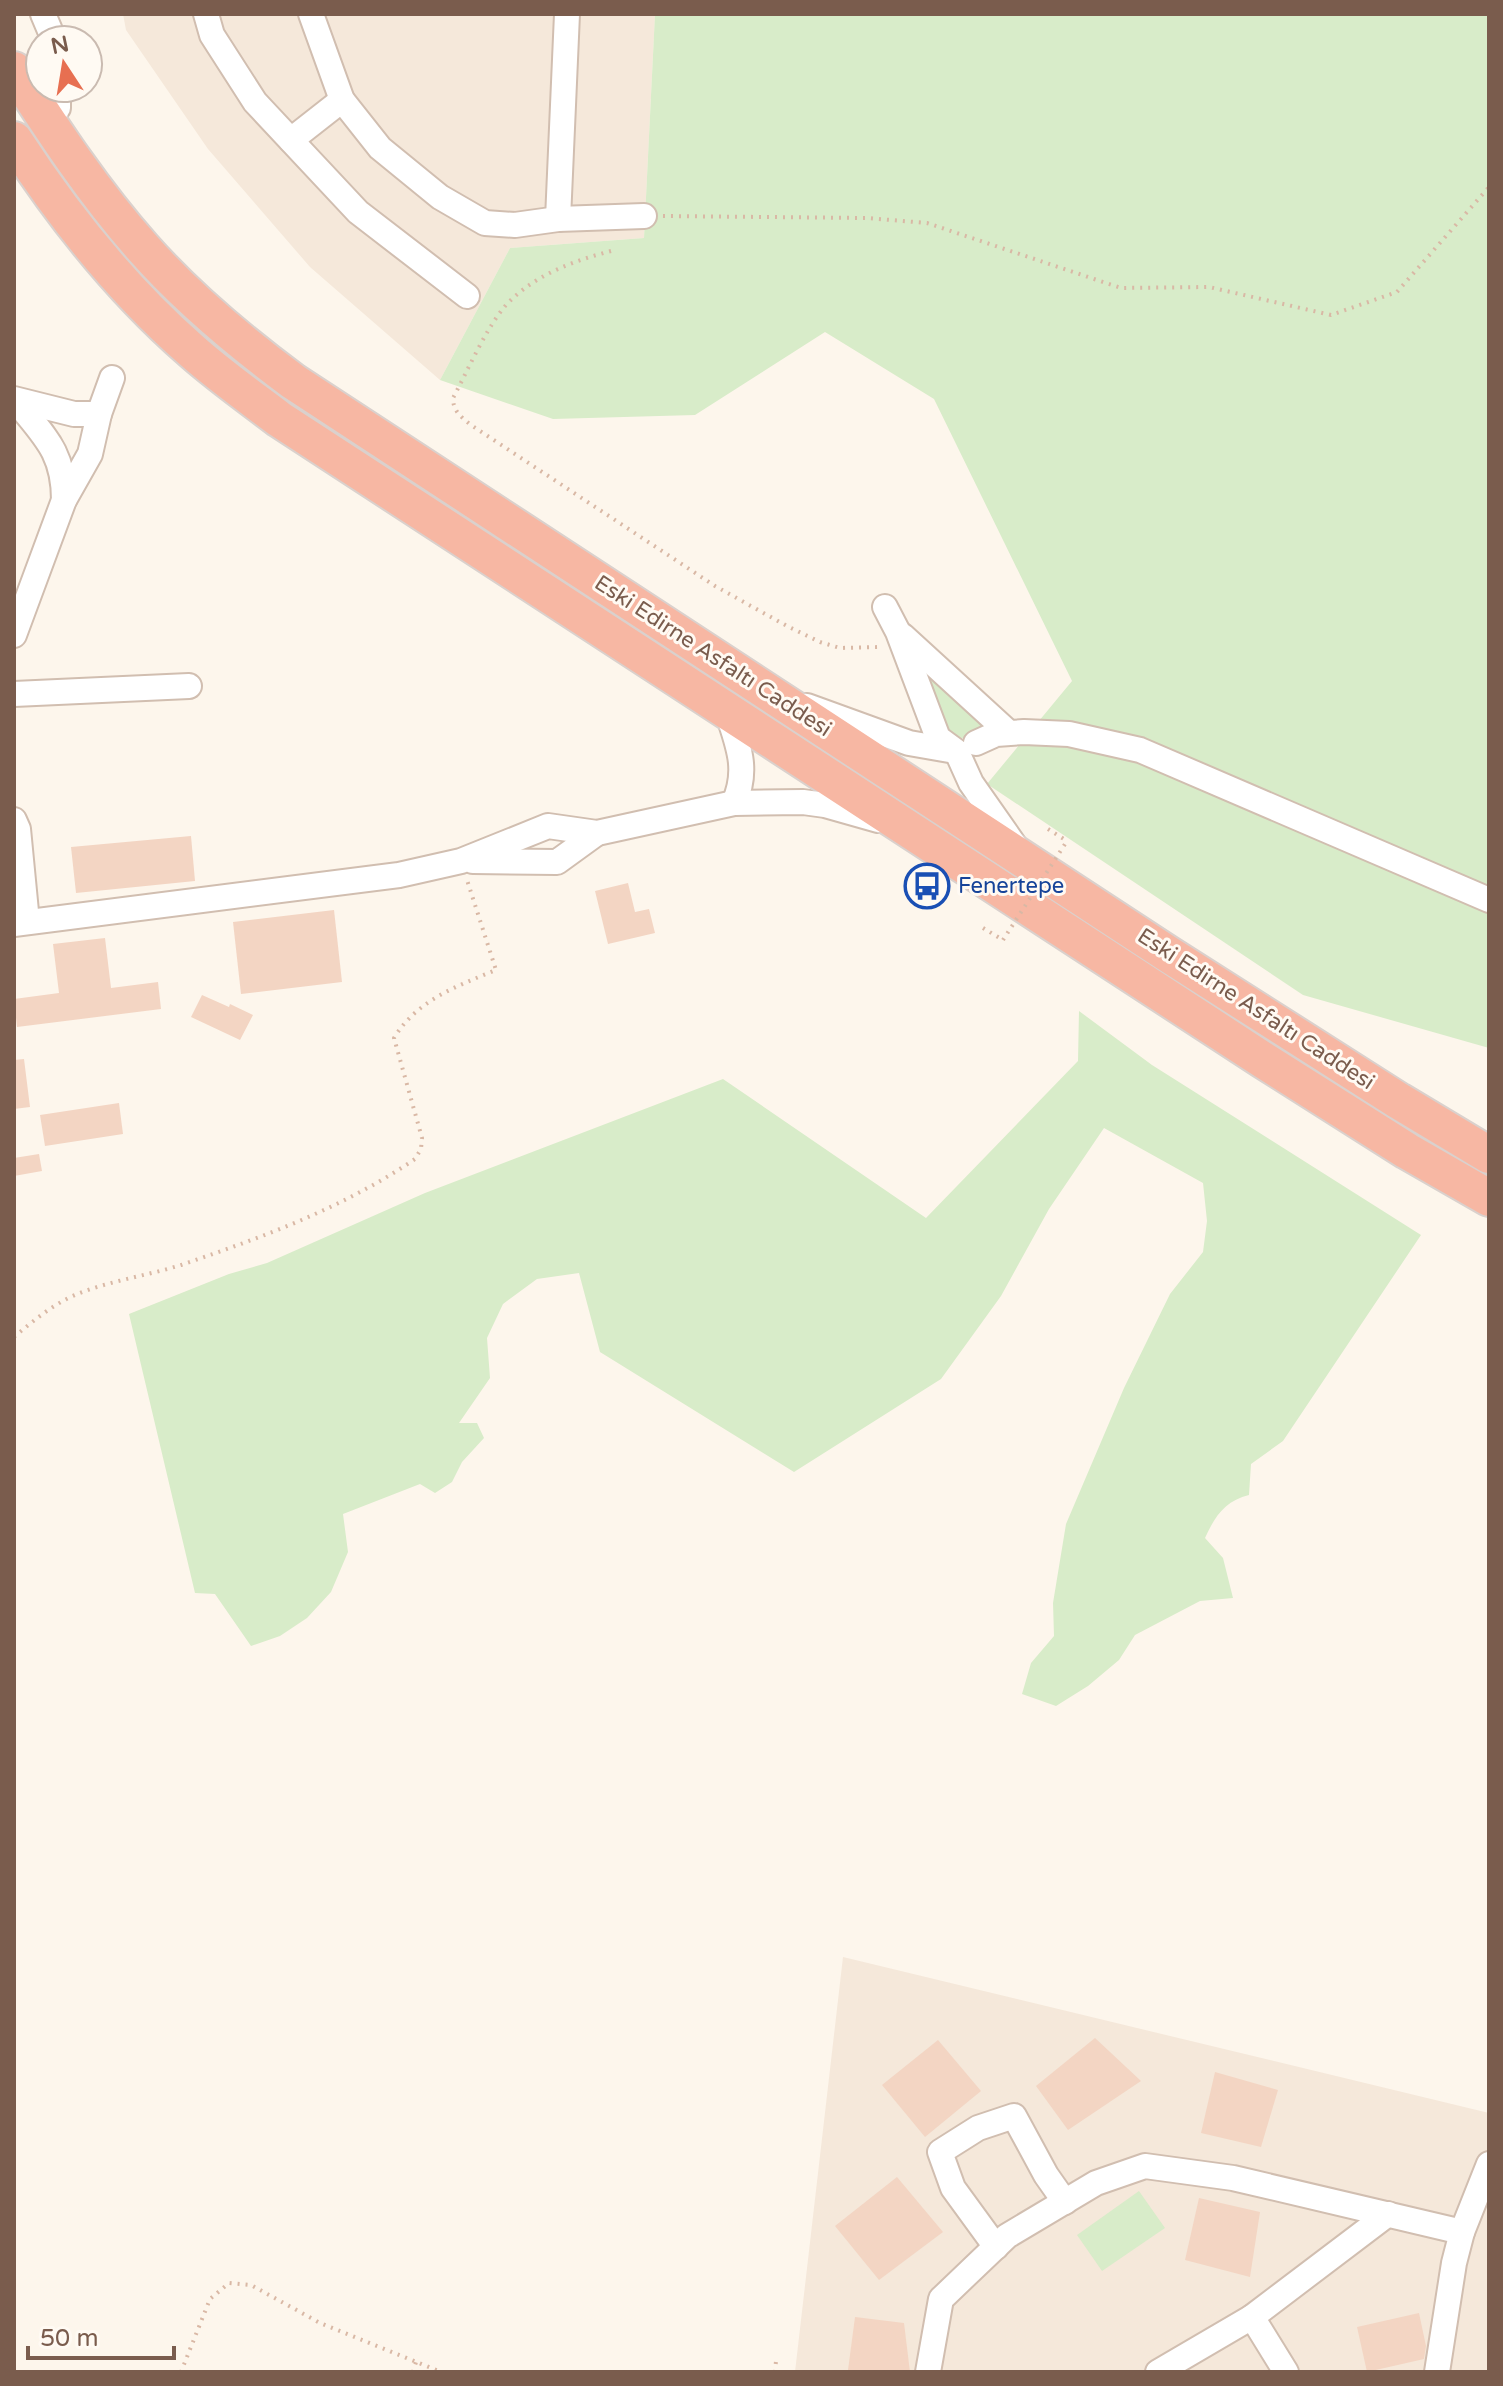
<svg xmlns="http://www.w3.org/2000/svg" width="1503" height="2386" font-family="'Varela Round',sans-serif">
	<rect width="100%" height="100%" fill="#fdf6ec"/>
	<g fill="#f5e8da">
		<polygon points="123,14 655,14 644,238 510,248 440,380 310,267 208,149 126,30"/>
		<polygon points="843,1957 1489,2113 1489,2372 795,2372"/>
	</g>
	<g fill="#d8ecc9">
		<polygon points="655,14 1489,14 1489,1048 1303,995 987,784 1072,681 934,399 825,332 695,415 553,419 440,380 510,248 644,238"/>
		<polygon points="908,647 994,727 963,738 945,737"/>
		<path d="M1079 1011 1152 1065 1421 1235 1283 1441 1251 1464 1249 1495C1225 1501 1215 1516 1205 1538L1223 1558 1233 1598 1200 1601 1135 1635 1119 1660 1088 1686 1056 1706 1022 1694 1031 1663 1054 1636 1053 1603 1066 1524 1124 1388 1170 1294 1203 1252 1207 1221 1203 1183 1104 1128 1049 1209 1001 1296 941 1379 794 1472 600 1352 579 1273 537 1279 503 1304 487 1338 490 1378 459 1423H477L484 1438 462 1462 452 1482 435 1493 420 1484 343 1514 348 1552 331 1592 307 1618 280 1636 251 1646 215 1594 195 1593 129 1314 229 1274 267 1263 425 1193 723 1079 926 1218 1078 1061Z"/>
		<polygon points="1139,2191 1165,2228 1102,2271 1077,2235"/>
	</g>
	<g fill="#f3d5c3">
		<polygon points="191,836 195,881 76,893 71,847"/>
		<polygon points="628,883 635,912 649,909 655,933 608,944 595,891"/>
		<polygon points="334,910 342,982 241,994 233,922"/>
		<polygon points="105,938 111,988 158,982 161,1009 17,1027 14,999 59,993 53,944"/>
		<polygon points="202,995 229,1007 230,1004 253,1015 240,1040 191,1017"/>
		<polygon points="24,1059 30,1107 14,1109 14,1060"/>
		<polygon points="119,1103 123,1134 45,1146 40,1115"/>
		<polygon points="39,1154 42,1171 14,1176 14,1158"/>
		<polygon points="1095,2038 1141,2081 1068,2130 1036,2086"/>
		<polygon points="938,2040 981,2091 925,2137 882,2085"/>
		<polygon points="1215,2072 1278,2090 1261,2147 1201,2133"/>
		<polygon points="897,2177 943,2232 879,2280 835,2226"/>
		<polygon points="1199,2198 1260,2212 1250,2277 1185,2260"/>
		<polygon points="1419,2313 1426,2346 1424,2359 1367,2372 1357,2327"/>
		<polygon points="855,2317 904,2323 910,2372 848,2370"/>
	</g>
	<g fill="none" stroke-linecap="round" stroke-linejoin="round">
		<g stroke="#d1beb0" stroke-width="28">
			<g id="minor">
				<polyline points="43,14 54,40"/>
				<polyline points="206,14 212,35 255,102 358,212 467,296"/>
				<polyline points="311,14 342,100 380,148 440,197 485,223 515,225 558,219 644,216"/>
				<polyline points="47,121 58,108 58,88"/>
				<polyline points="291,140 342,100"/>
				<polyline points="558,219 567,14"/>
				<polyline points="14,399 74,414 99,414"/>
				<path d="M16 401C44 436 64 452 64 500"/>
				<polyline points="885,607 898,632 938,738 957,752 971,783 1015,846"/>
				<polyline points="14,635 64,500 90,454 99,414 112,378"/>
				<polyline points="903,636 1008,732"/>
				<polyline points="14,694 189,686"/>
				<polyline points="807,706 909,743 955,751"/>
				<path d="M727 711C738 745 749 769 734 803"/>
				<polyline points="976,743 996,734 1024,732 1069,734 1140,750 1489,900"/>
				<polyline points="14,820 18,829 27,922"/>
				<polyline points="473,861 557,862 597,833"/>
				<polyline points="14,924 399,875 461,861 548,826 597,833 734,803 803,802 825,805 878,820"/>
				<polyline points="1462,2232 1489,2164"/>
				<polyline points="996,2247 953,2188 940,2152 978,2128 1014,2116 1046,2175 1065,2202"/>
				<polyline points="1252,2317 1388,2214"/>
				<polyline points="928,2372 941,2299 1007,2236 1096,2183 1145,2166 1233,2178 1462,2232 1454,2263 1437,2372"/>
				<polyline points="1158,2372 1252,2317 1286,2372"/>
			</g>
		</g>
		<g stroke="#dad1cd" stroke-width="40">
			<g id="highway">
				<path d="M14 70C54 132 94 193 143 248 188 299 240 342 294 382L1168 954 1399 1101 1489 1155"/>
				<path d="M14 140C64 217 122 290 192 351 219 375 250 397 279 419L1263 1060 1407 1151 1489 1198"/>
			</g>
		</g>
		<g stroke="#d9b8a5" stroke-width="4" stroke-dasharray="2 6" stroke-linecap="butt">
			<polyline points="663,216 867,218 927,223 1121,288 1209,287 1331,315 1397,292 1489,187"/>
			<path d="M611 251C573 261 534 275 506 305 486 328 468 370 453 398 453 411 461 417 471 425L715 586 787 626 820 642 840 648 880 647"/>
			<polyline points="1048,829 1067,841"/>
			<polyline points="983,928 1003,940"/>
			<path d="M14 1337C33 1321 52 1305 75 1295 108 1281 146 1276 181 1265 263 1237 343 1208 415 1159L421 1149 422 1138 394 1038C417 1000 457 986 496 970L467 880"/>
			<polyline points="181,2372 210,2299 229,2283 251,2285 320,2323 441,2372"/>
			<polyline points="413,2372 416,2362"/>
			<polyline points="775,2372 776,2361"/>
		</g>
		<use href="#minor" stroke="#fff" stroke-width="24"/>
		<use href="#highway" stroke="#f7b7a3" stroke-width="36"/>
		<polyline stroke="#d9b8a5" stroke-width="4" stroke-dasharray="2 6" stroke-linecap="butt" points="1003,940 1067,841"/>
	</g>
	<defs>
		<g id="bus-ring" transform="scale(2.3)"><circle r="9.5" fill="#fffaf3" stroke="#1a4fb4" stroke-width="1.5"/><path d="M-5-6H5V4H4V6H2V4H-2V6H-4V4H-5ZM-3.5-4V0h7V-4ZM-3.5 1.2v1.5H-2V1.2ZM2 1.2v1.5H3.5V1.2Z" fill="#1a4fb4"/></g>
	</defs>
	<g fill-rule="evenodd">
		<use href="#bus-ring" x="927" y="886"/>
	</g>
	<g text-anchor="middle" dominant-baseline="central" stroke-width="6" stroke-linejoin="round" paint-order="stroke">
		<g font-size="22" fill="#7a5c4d" stroke="#fffaf3">
			<text transform="translate(713 656) rotate(33)">Eski Edirne Asfaltı Caddesi</text>
			<text transform="translate(1256 1009) rotate(33)">Eski Edirne Asfaltı Caddesi</text>
		</g>
		<g font-size="22" fill="#164399" stroke="#fffaf3" text-anchor="start">
			<text x="958" y="886">Fenertepe</text>
		</g>
	</g>
	<rect width="1503" height="2386" fill="none" stroke="#7a5c4d" stroke-width="32"/>
	<g transform="translate(64 64) rotate(348)"><circle r="38" fill="#fffaf3" stroke="#cabbb1" stroke-width="2"/>
	<path d="M0-6L14 30L0 20L-14 30Z" fill="#e76f51"/>
	<text y="-12" font-size="22" font-weight="bold" text-anchor="middle" fill="#7a5c4d">N</text>
	</g>
	<path d="M28 2346v12h146v-12" fill="none" stroke="#7a5c4d" stroke-width="4"/>
	<text x="40" y="2346" font-size="24" fill="#7a5c4d" stroke="#fffaf3" stroke-width="6" paint-order="stroke">50 m</text>
</svg>
